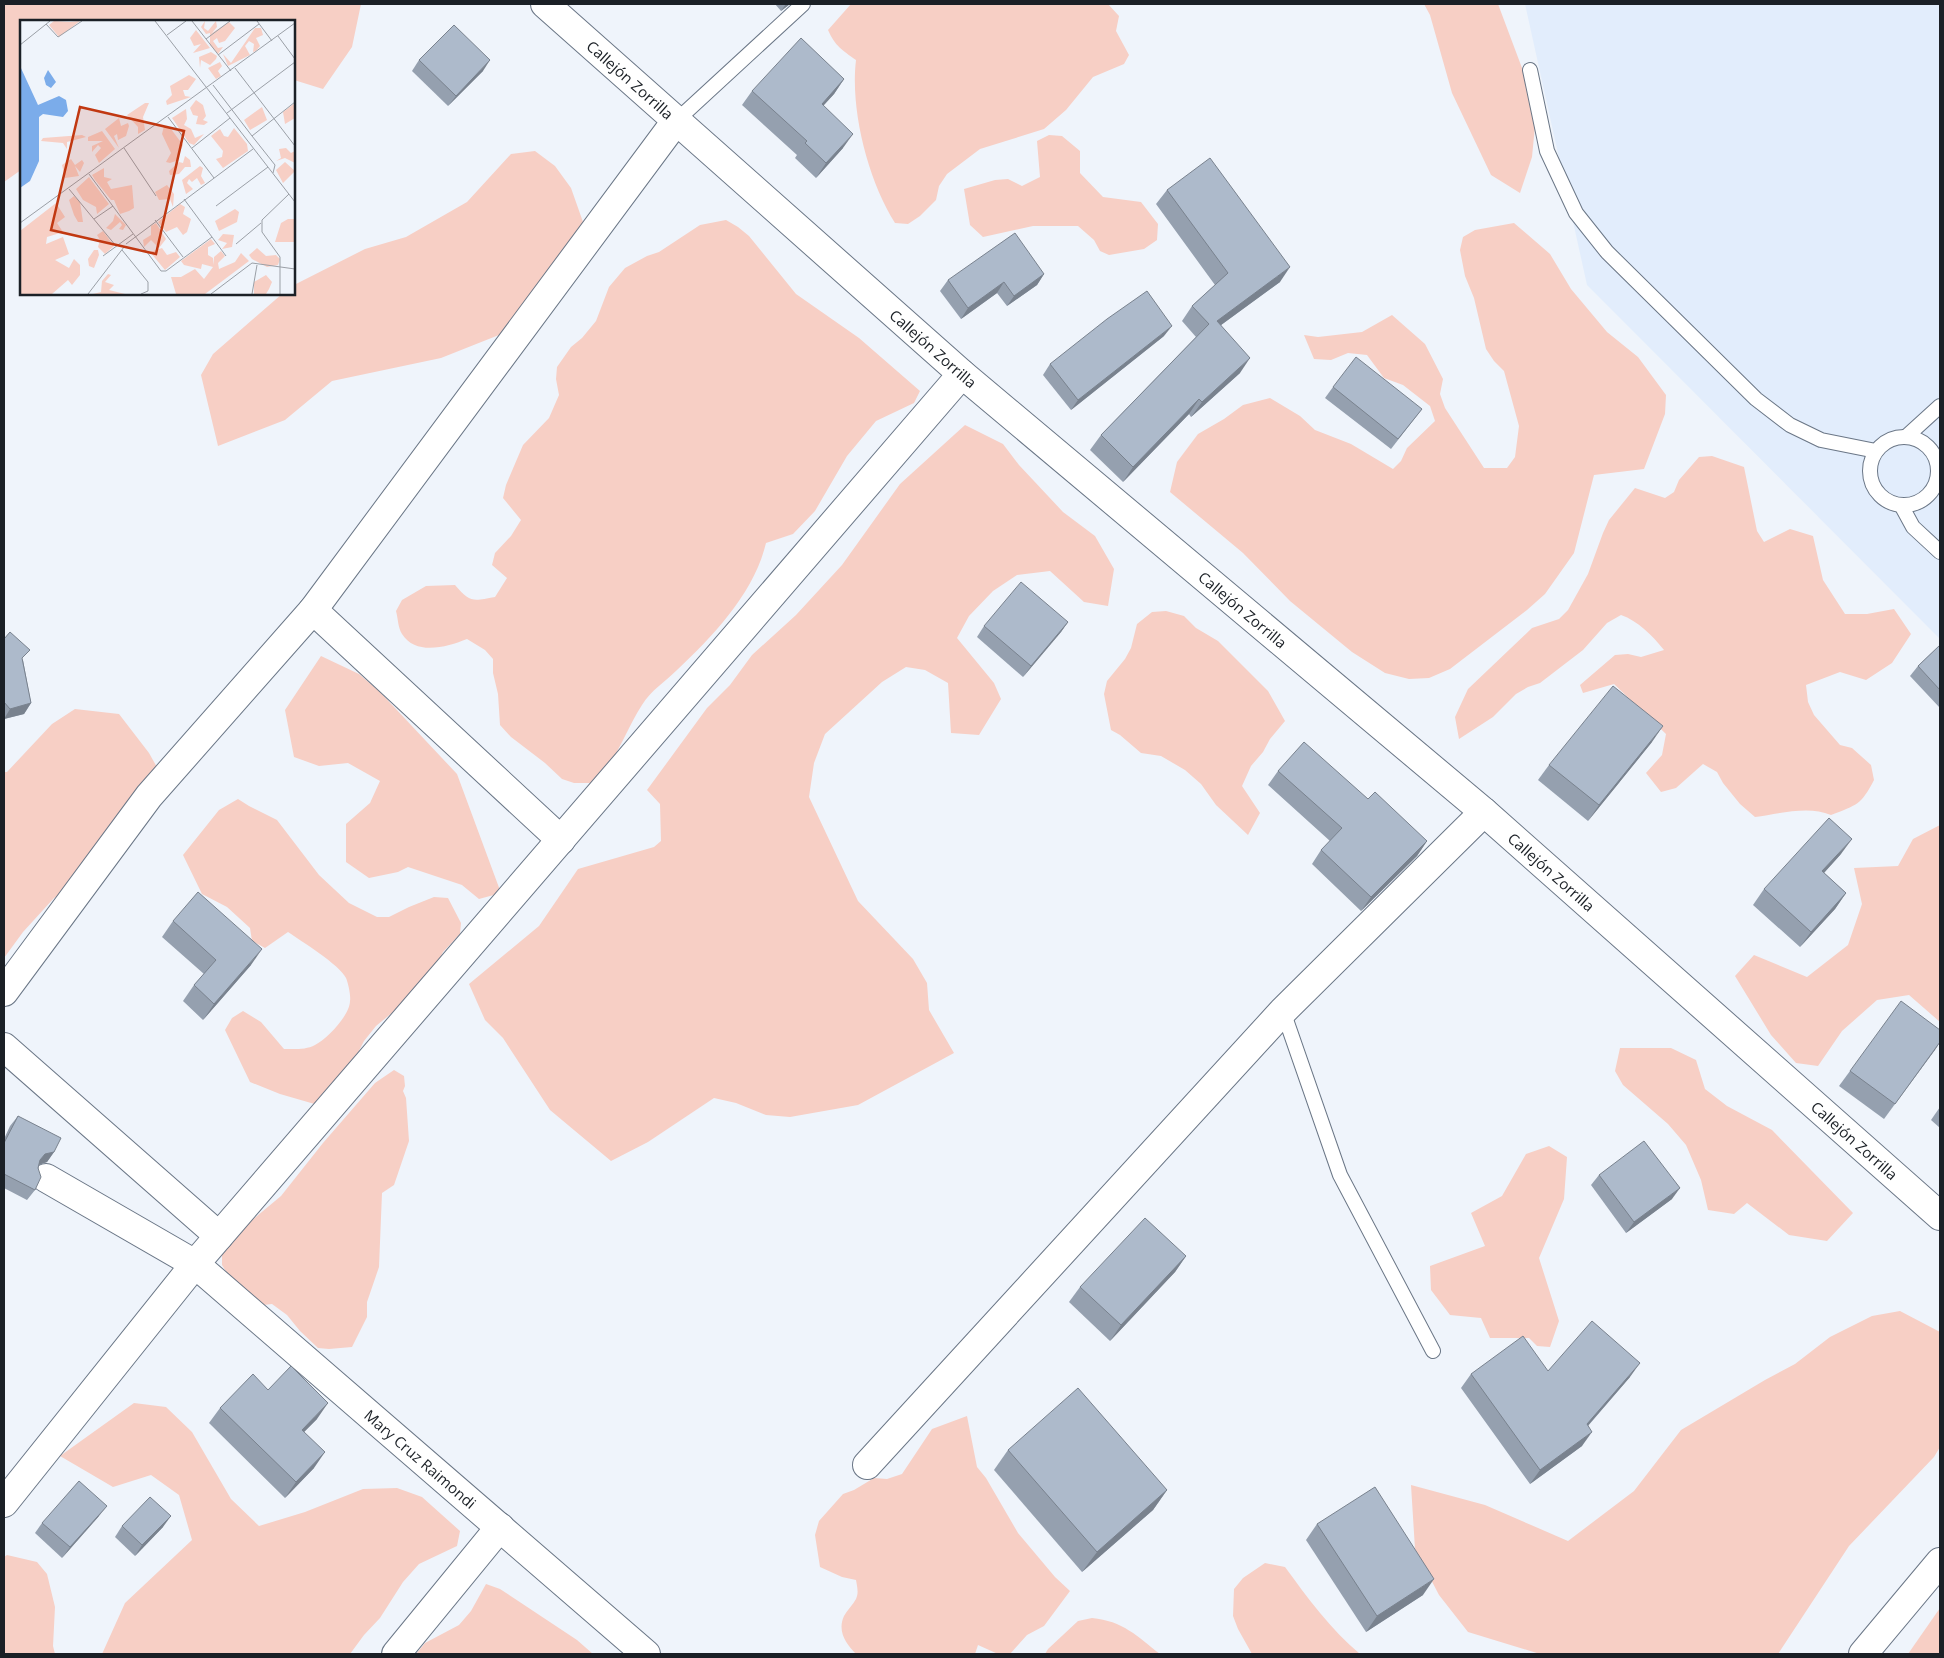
<svg xmlns="http://www.w3.org/2000/svg" width="1944" height="1658" font-family="'Open Sans',sans-serif">
	<rect width="100%" height="100%" fill="#eff4fb"/>
	<polygon fill="#e2edfc" points="1525,4 1940,4 1940,639 1587,285"/>
	<g fill="#f7cfc5">
		<polygon points="4,4 361,4 352,47 323,89 294,80 294,21 21,21 21,170 4,182"/>
		<path d="M851 4H1108L1119 16 1116 31 1129 55 1124 64 1093 77 1066 110 1044 129 980 149 947 174 939 186 936 200 920 216 908 224 895 223C868 180 850 110 856 60 842 50 835 46 828 30Z"/>
		<polygon points="1424,4 1498,4 1522,68 1535,126 1532,157 1520,193 1491,175 1452,93 1430,15"/>
		<polygon points="1049,135 1062,136 1080,151 1080,173 1103,197 1141,202 1158,224 1157,240 1144,249 1109,255 1100,251 1094,240 1078,226 1033,226 983,237 970,225 964,189 995,180 1008,179 1022,186 1040,177 1037,141"/>
		<polygon points="535,151 555,166 571,188 583,222 571,275 509,331 441,358 332,381 285,420 218,446 201,375 213,354 282,294 294,294 294,285 365,249 406,237 467,202 511,154"/>
		<path d="M726 220 738 227 749 236 796 294 859 338 920 391 914 403 876 421 847 456 815 511 793 534 766 543C754 593 714 635 677 670 665 682 651 690 642 705 625 731 617 761 594 783H574L562 779 545 763 511 737 500 725 498 694 493 673V659L485 650 467 639C447 647 416 656 402 634 398 628 398 618 396 611L402 600 426 586 455 585C470 603 473 601 495 597L507 578 492 565 495 553 511 536 521 520 503 498 506 485 523 445 549 418 559 395 556 379 557 367 571 347 582 338 596 321 609 287 625 268 647 256 659 252 700 225Z"/>
		<polygon points="1514,223 1550,254 1571,289 1607,332 1638,357 1666,395 1665,414 1644,469 1594,475 1574,553 1545,594 1527,610 1450,669 1429,678 1409,679 1385,673 1352,652 1290,601 1243,553 1170,492 1177,462 1198,434 1224,419 1243,405 1270,398 1300,416 1315,430 1351,444 1393,469 1401,461 1407,448 1435,421 1430,406 1403,385 1384,378 1367,355 1348,353 1331,360 1314,359 1304,335 1318,337 1362,332 1392,315 1425,344 1443,379 1440,394 1445,408 1484,468 1507,468 1515,457 1519,426 1504,371 1494,361 1486,349 1474,298 1465,276 1460,250 1463,237 1475,230"/>
		<polygon points="965,425 1003,444 1019,465 1063,512 1095,536 1114,569 1108,606 1084,602 1050,571 1017,575 993,591 969,616 957,638 994,683 1001,699 979,735 951,733 948,683 925,670 906,667 882,682 825,734 814,763 809,797 858,901 913,959 927,983 929,1010 954,1053 858,1105 790,1117 766,1115 736,1103 714,1098 648,1142 611,1161 550,1110 503,1038 485,1020 469,984 539,926 578,869 654,847 661,841 660,804 647,790 707,708 730,685 752,655 796,615 842,565 900,484"/>
		<path d="M1712 456 1744 467 1757 531 1764 542 1790 529 1813 536 1823 580 1845 614H1867L1894 609 1911 634 1892 663 1866 680 1840 672 1806 685 1808 702 1814 715 1840 745 1852 748 1871 765 1874 780C1861 805 1857 805 1831 815 1808 805 1779 814 1755 817L1740 804 1723 783 1717 772 1703 764 1676 788 1661 792 1646 773 1662 755 1666 734 1614 684 1583 693 1580 685 1615 655 1628 654 1641 657 1664 650C1652 635 1638 621 1621 615L1607 623 1583 650 1540 683 1528 687 1516 694 1493 717 1459 739 1455 717 1468 689 1532 628 1559 619 1568 610 1588 574 1603 533 1609 520 1635 488 1665 498 1674 492 1679 480 1699 457Z"/>
		<polygon points="1166,611 1184,616 1196,628 1218,641 1268,691 1285,721 1270,739 1263,752 1251,766 1242,786 1260,813 1248,835 1216,805 1201,784 1185,770 1161,756 1141,753 1120,735 1111,730 1104,694 1107,681 1125,659 1131,648 1137,624 1152,612"/>
		<polygon points="321,656 359,674 379,691 457,774 501,893 479,899 462,885 408,867 398,872 369,878 346,862 346,824 370,803 380,781 348,763 319,766 294,757 285,710"/>
		<polygon points="75,709 119,714 149,753 163,778 93,874 54,898 23,932 4,958 4,772 7,772 52,724"/>
		<path d="M238 799 249 806 277 820 319 875 349 903 377 917H389L409 907 434 897 448 898 461 923 460 934 443 952 434 971 422 988 376 1026 364 1041 348 1072 318 1105 280 1094 250 1082 225 1030 232 1018 243 1011 261 1022 284 1049C294 1049 306 1050 315 1045 327 1039 350 1015 350 1001 351 995 348 983 346 978 340 965 301 941 288 932L265 948 252 941 250 928 227 907 202 894 183 855 219 810Z"/>
		<polygon points="1940,825 1940,1022 1909,995 1877,1000 1842,1031 1818,1066 1796,1063 1771,1035 1735,976 1754,955 1807,977 1848,945 1862,904 1854,868 1898,866 1913,839"/>
		<polygon points="1620,1048 1671,1048 1696,1060 1705,1089 1727,1106 1772,1130 1853,1213 1827,1241 1789,1235 1747,1203 1734,1214 1708,1210 1701,1180 1686,1145 1668,1124 1623,1085 1615,1071"/>
		<polygon points="394,1070 404,1076 405,1086 403,1091 406,1098 409,1141 394,1185 382,1193 379,1267 367,1302 367,1317 352,1347 329,1349 318,1348 300,1331 287,1315 272,1304 255,1306 239,1292 222,1265 222,1253 238,1232 281,1196 323,1143 375,1083"/>
		<polygon points="1549,1146 1567,1157 1564,1199 1539,1258 1559,1321 1550,1347 1537,1346 1529,1338 1490,1338 1481,1318 1450,1315 1431,1290 1430,1266 1485,1246 1471,1213 1502,1196 1526,1154"/>
		<polygon points="1900,1311 1940,1332 1940,1447 1934,1457 1849,1546 1778,1654 1540,1654 1468,1632 1439,1595 1415,1549 1411,1485 1485,1505 1568,1541 1634,1491 1681,1430 1765,1380 1795,1364 1830,1337 1872,1316"/>
		<polygon points="134,1403 166,1407 192,1432 231,1499 259,1526 305,1512 363,1489 397,1488 422,1497 460,1531 457,1546 419,1564 403,1582 380,1618 364,1635 350,1654 102,1654 125,1603 192,1540 179,1495 151,1475 113,1487 60,1456"/>
		<path d="M967 1416 977 1467 986 1478 1018 1533 1055 1577 1070 1591 1044 1626 1027 1635 1010 1654H998L978 1645 975 1654H856C846 1644 837 1631 844 1616 847 1610 853 1605 856 1599 859 1593 857 1586 856 1580L842 1577 820 1567 815 1535 819 1521 843 1494 854 1490 874 1478 887 1479 902 1474 932 1429Z"/>
		<polygon points="7,1555 37,1562 47,1574 55,1607 53,1646 55,1654 4,1654 4,1557"/>
		<path d="M1265 1563 1285 1567C1307 1597 1331 1630 1360 1654H1252L1238 1629 1233 1616 1234 1589 1243 1578Z"/>
		<polygon points="486,1584 500,1589 577,1640 593,1654 416,1654 425,1643 459,1625 471,1611"/>
		<polygon points="1940,1608 1940,1654 1908,1654"/>
		<path d="M1092 1618C1123 1621 1137 1636 1160 1654H1045L1048 1649 1078 1621Z"/>
	</g>
	<g fill="none" stroke-linecap="round" stroke-linejoin="round">
		<g stroke="#6a7686" stroke-width="16">
			<g id="service">
				<polyline points="1530,70 1547,151 1576,213 1607,252 1756,399 1790,425 1821,440 1876,451"/>
				<polyline points="676,121 803,4"/>
				<polyline points="1907,436 1940,406"/>
				<circle cx="1904" cy="471" r="34"/>
				<polyline points="1901,505 1913,527 1940,552"/>
				<polyline points="1283,1011 1340,1175 1433,1351"/>
			</g>
		</g>
		<g stroke="#6a7686" stroke-width="30">
			<g id="minor">
				<path id="s1" d="M545 4 962 374 1484 812 1940 1216"/>
				<polyline points="313,610 561,840"/>
				<polyline points="4,992 149,796 313,610 676,121"/>
				<polyline points="4,1047 219,1236"/>
				<path id="s2" d="M46 1178 195 1264 646 1654"/>
				<polyline points="867,1465 1283,1011 1484,812"/>
				<polyline points="4,1503 195,1264 962,374"/>
				<polyline points="396,1654 500,1527"/>
				<polyline points="1863,1654 1940,1562"/>
			</g>
		</g>
		<use href="#service" stroke="#fff" stroke-width="14"/>
		<use href="#minor" stroke="#fff" stroke-width="28"/>
	</g>
	<g fill="#95a0af">
		<polygon points="775,4 790,4 781,11"/>
		<polygon points="419,60 483,71 448,106 412,71"/>
		<polygon points="844,79 834,94 823,106 843,148 816,178 795,158 797,155 742,105 752,91"/>
		<polygon points="1167,190 1280,282 1221,325 1240,373 1191,417 1189,414 1123,482 1090,450 1101,435 1196,337 1182,321 1192,306 1215,285 1156,204"/>
		<polygon points="1044,274 1037,285 1007,306 997,293 961,319 940,291 948,280"/>
		<polygon points="1164,336 1071,410 1043,375 1050,364"/>
		<polygon points="1333,387 1422,409 1391,449 1325,398"/>
		<polygon points="1068,622 1061,632 1023,677 977,637 984,626"/>
		<polygon points="4,639 23,660 31,703 24,714 4,719"/>
		<polygon points="1940,645 1940,708 1910,676 1918,666"/>
		<polygon points="1652,742 1588,821 1538,780 1549,765"/>
		<polygon points="1278,771 1368,799 1427,841 1417,856 1361,911 1312,864 1321,850 1330,841 1268,785"/>
		<polygon points="1841,854 1824,873 1846,893 1835,909 1800,947 1753,905 1764,889"/>
		<polygon points="173,921 251,965 203,1020 183,1001 194,985 204,974 162,937"/>
		<polygon points="1940,1042 1884,1119 1839,1086 1850,1071"/>
		<polygon points="1940,1107 1940,1128 1931,1120"/>
		<polygon points="18,1116 54,1152 47,1162 39,1165 35,1190 27,1200 4,1188 4,1139 10,1126"/>
		<polygon points="1599,1175 1672,1199 1626,1233 1591,1185"/>
		<polygon points="1186,1256 1175,1272 1110,1341 1069,1302 1080,1287"/>
		<polygon points="1548,1371 1630,1377 1588,1426 1582,1446 1530,1484 1461,1388 1471,1374"/>
		<polygon points="268,1390 317,1419 304,1432 314,1468 285,1498 209,1423 220,1408"/>
		<polygon points="1008,1450 1167,1490 1153,1510 1082,1572 994,1470"/>
		<polygon points="99,1516 62,1558 35,1533 42,1523"/>
		<polygon points="1317,1524 1423,1595 1366,1632 1306,1540"/>
		<polygon points="122,1526 163,1527 135,1556 115,1537"/>
	</g>
	<g fill="#79828e">
		<polygon points="786,4 790,4 781,11"/>
		<polygon points="490,60 483,71 448,106 456,96"/>
		<polygon points="844,79 834,94 811,119 822,104"/>
		<polygon points="853,134 843,148 816,178 826,163"/>
		<polygon points="1290,267 1280,282 1206,336 1217,321"/>
		<polygon points="1044,274 1037,285 1007,306 1014,296"/>
		<polygon points="1004,282 997,293 961,319 968,308"/>
		<polygon points="1172,326 1164,336 1071,410 1078,400"/>
		<polygon points="1250,358 1240,373 1191,417 1202,402"/>
		<polygon points="1199,399 1189,414 1123,482 1133,467"/>
		<polygon points="1068,622 1061,632 1023,677 1031,666"/>
		<polygon points="31,703 24,714 4,719 10,709"/>
		<polygon points="1663,726 1652,742 1588,821 1599,805"/>
		<polygon points="1852,839 1841,854 1811,887 1822,871"/>
		<polygon points="1427,841 1417,856 1361,911 1371,897"/>
		<polygon points="1846,893 1835,909 1800,947 1811,932"/>
		<polygon points="262,949 251,965 203,1020 214,1004"/>
		<polygon points="1940,1042 1935,1050 1884,1119 1895,1104"/>
		<polygon points="54,1152 47,1162 38,1165 40,1160 45,1154"/>
		<polygon points="1680,1188 1672,1199 1626,1233 1634,1222"/>
		<polygon points="1186,1256 1175,1272 1110,1341 1121,1325"/>
		<polygon points="1640,1363 1630,1377 1577,1438 1587,1424"/>
		<polygon points="328,1403 317,1419 291,1445 302,1430"/>
		<polygon points="1592,1432 1582,1446 1530,1484 1540,1470"/>
		<polygon points="325,1452 314,1468 285,1498 296,1482"/>
		<polygon points="1167,1490 1153,1510 1082,1572 1097,1552"/>
		<polygon points="107,1506 99,1516 62,1558 70,1547"/>
		<polygon points="171,1516 163,1527 135,1556 142,1545"/>
		<polygon points="1434,1579 1423,1595 1366,1632 1377,1616"/>
	</g>
	<g fill="#adbacb" stroke="#79828e">
		<polygon points="454,25 490,60 456,96 419,60"/>
		<polygon points="801,38 844,79 822,104 853,134 826,163 805,143 807,141 752,91"/>
		<polygon points="1210,158 1290,267 1217,321 1250,358 1202,402 1199,399 1133,467 1101,435 1209,324 1192,306 1228,273 1167,190"/>
		<polygon points="1015,233 1044,274 1014,296 1004,282 968,308 948,280"/>
		<polygon points="1147,291 1172,326 1078,400 1050,364 1107,319"/>
		<polygon points="1356,357 1422,409 1398,439 1333,387"/>
		<polygon points="1021,582 1068,622 1031,666 984,626"/>
		<polygon points="10,632 30,650 22,658 31,703 10,709 4,702 4,639"/>
		<polygon points="1940,645 1940,690 1918,666"/>
		<polygon points="1613,686 1663,726 1599,805 1549,765"/>
		<polygon points="1304,742 1368,799 1375,792 1427,841 1371,897 1321,850 1342,828 1278,771"/>
		<polygon points="1829,818 1852,839 1822,871 1846,893 1811,932 1764,889"/>
		<polygon points="198,892 262,949 214,1004 194,985 216,960 173,921"/>
		<polygon points="1901,1001 1940,1030 1940,1042 1895,1104 1850,1071"/>
		<polygon points="18,1116 61,1138 54,1152 45,1154 40,1160 38,1168 41,1177 35,1190 4,1174 4,1143"/>
		<polygon points="1644,1141 1680,1188 1634,1222 1599,1175"/>
		<polygon points="1145,1218 1186,1256 1121,1325 1080,1287"/>
		<polygon points="1592,1321 1640,1363 1587,1424 1592,1432 1540,1470 1471,1374 1523,1336 1548,1371"/>
		<polygon points="291,1366 328,1403 302,1430 325,1452 296,1482 220,1408 253,1374 268,1390"/>
		<polygon points="1078,1388 1167,1490 1097,1552 1008,1450"/>
		<polygon points="79,1481 107,1506 70,1547 42,1523"/>
		<polygon points="1375,1487 1434,1579 1377,1616 1317,1524"/>
		<polygon points="150,1497 171,1516 142,1545 122,1526"/>
	</g>
	<g text-anchor="middle" dominant-baseline="central" stroke-width="4.5" stroke-linejoin="round" paint-order="stroke">
		<g font-size="15" fill="#1b2026" stroke="#fff">
			<text stroke="none"><textPath href="#s1" startOffset="114">Callejón Zorrilla</textPath></text>
			<text stroke="none"><textPath href="#s1" startOffset="519">Callejón Zorrilla</textPath></text>
			<text stroke="none"><textPath href="#s1" startOffset="924">Callejón Zorrilla</textPath></text>
			<text stroke="none"><textPath href="#s1" startOffset="1329">Callejón Zorrilla</textPath></text>
			<text stroke="none"><textPath href="#s1" startOffset="1734">Callejón Zorrilla</textPath></text>
			<text stroke="none"><textPath href="#s2" startOffset="470">Mary Cruz Raimondi</textPath></text>
		</g>
	</g>
	<g transform="translate(20 20)">
		<rect width="275" height="275" fill="#eff4fb"/>
		<path d="M34 1 50 2 60 1 39 17 29 5ZM185 1 184 8 188 11 196 1 197 7 192 13 209 2 215 8 205 21 199 23 197 18 193 21 198 28 203 27 198 34 190 25V13L186 14 181 7ZM235 8H241L243 15 236 18 240 26 236 31 233 32 234 24 229 21 225 26 230 35 208 46 203 34 211 43ZM176 10 190 28 173 33 181 24 174 26 170 18ZM191 32 197 36 196 39 190 45 181 40 180 48 179 37ZM200 42 202 46 198 51 201 56 196 59 188 48ZM169 55 176 59 168 70H163L165 76 171 77 147 85 146 81 152 75 150 66ZM176 80 183 85 186 96 183 100 188 102 184 105 176 104 178 96 173 95 170 88ZM125 83H129L123 97 125 110 118 114V107L107 95ZM275 83V98L265 104 263 92ZM242 87 247 100 230 110 224 100ZM166 89 167 99 164 105 171 109 175 118 184 114 174 125 169 123 152 98ZM99 98 101 106 108 103 109 106 106 116 98 120 97 114 94 116 99 128 85 109ZM144 106 151 109 163 125 156 141 150 143 146 142 151 133 142 114ZM214 108 227 124 228 131 203 148 196 139 202 137 203 131 191 116 200 109 204 116 208 117ZM82 111 95 129 79 143 75 135 81 128 78 125 72 132V126L83 121H68V117ZM62 115 66 117 47 122V129L43 123 21 121 23 118ZM266 128 271 133 275 131V143L265 138 256 141 261 138 259 129ZM165 136 170 140 171 147H165L159 154 150 155 149 151 159 142 163 143ZM51 139 55 145 62 140 64 143 60 152 55 146 59 156 45 158 42 145ZM265 142 275 151 263 163 256 150ZM180 146 183 148 181 156 185 163 181 165 177 158 172 162 169 159 167 163 173 169 166 174 162 160ZM84 148V157L92 159 87 162 91 169 112 165 114 188 109 191 100 194 94 180H91L75 160 72 155ZM69 157 89 184 77 194 76 187 63 180 56 169ZM147 165 154 174 153 187 150 179 139 180 135 172ZM54 176 60 182 63 202H58L54 195 49 180ZM36 183 45 197 37 203 43 212 27 217 26 224 43 217 49 234 35 240 49 248 54 239 60 245V255L52 265 48 260 32 274H0V211ZM160 184 165 187 163 194 171 199 167 212 163 215 157 207 146 212 138 202ZM215 189 219 192 217 202 199 211 195 201ZM95 194 106 205 103 210 99 209 102 205 100 202 91 210 86 208 93 201ZM268 199H275V222H255L261 203ZM136 203 146 219 139 228 131 220 124 227 123 220 131 215V206ZM83 211 94 226 85 234 78 227 80 220 77 215ZM203 214 214 215 212 227 202 229 207 223 198 220ZM191 219 195 224 188 227V235L193 238 194 245V237L201 231 205 236 198 243 199 249 215 242 221 233 229 241 185 274H156L151 257H161L175 249 184 259 193 247 182 244 181 249 164 245 161 241ZM142 228 147 235 156 232 160 237 145 250 130 232ZM237 228 246 236 256 235 260 239 258 245 247 247 232 239 229 235ZM74 230H78L79 235 74 248 69 246 68 239ZM88 254 91 255 85 262 94 265 89 270 105 274H73L81 272 82 261ZM246 255 252 262 249 269 246 274H234V262Z" fill="#f7cfc5"/>
		<path d="M0 46 18 85 39 76 46 80 48 91 43 97 23 94 19 97V141L10 161 0 168ZM28 50 36 62 31 68 26 65 24 58Z" fill="#7bacea"/>
		<path fill="none" stroke="#9a9fa6" stroke-width="1" d="M135 1 275 182M172 1 211 51M237 1 252 21M26 4 38 17 62 1M147 15 166 1M258 16 275 39M186 19 210 1M0 25 30 1M198 35 239 4M215 48 275 126M193 65 232 116M207 93 275 42M148 97 194 158M104 128 136 176M172 128 210 98M253 153 255 145 232 116 275 82M69 154 141 251H146L192 217M49 169 96 226M164 179 206 236M196 186 248 147M74 199 93 186M135 200 163 237M0 203 275 3M106 224 233 129M216 224 241 203M102 230 128 262V271L121 274M83 236 113 214M68 274 104 227M191 274 232 243 275 249M232 274 237 245M260 274V237L242 212V200L269 174"/>
		<path fill="#c13811" fill-opacity="0.15" stroke="#c13811" stroke-width="2.5" d="M60 87 164 111 136 234 31 210Z"/>
		<rect width="275" height="275" fill="none" stroke="#1b2026" stroke-width="2.5"/>
	</g>
	<rect width="1944" height="1658" fill="none" stroke="#1b2026" stroke-width="10"/>
</svg>
